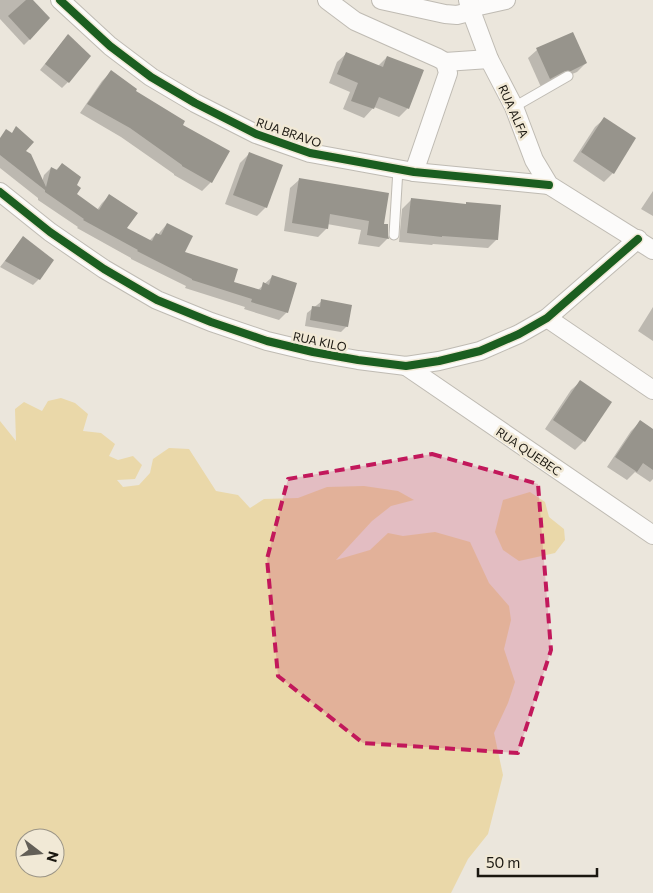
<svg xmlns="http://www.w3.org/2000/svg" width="653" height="893" font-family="Commissioner,sans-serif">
	<rect width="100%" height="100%" fill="#ebe6dc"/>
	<g fill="#ead8a9" fill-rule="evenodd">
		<path d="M61 398 75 403 88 414 83 431 101 433 115 444 109 456 118 460 133 456 142 465 135 479 117 480 123 487 139 485 150 473 153 459 169 448 189 449 216 491 238 495 250 508 264 499 298 498 327 487 364 486 398 491 414 500 391 506 372 521 336 560 370 550 388 533 403 536 435 532 470 542 489 583 509 606 511 620 504 649 515 682 508 703 494 733 503 775 488 834 468 859 451 893H0V421L16 441 15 409 24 402 42 411 48 401ZM25 838H55V868H25Z"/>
		<polygon points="530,492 545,502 549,517 564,529 565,540 555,553 519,561 503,550 495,532 503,500"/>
	</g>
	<g fill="#0003">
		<polygon points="0,0 31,0 30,39 24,45 0,19"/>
		<polygon points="63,41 68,82 62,88 40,70"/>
		<polygon points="537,50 586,63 577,72 541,87 528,58"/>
		<polygon points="346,54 378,66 387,57 408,108 399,117 374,107 364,118 343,109 350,92 329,83 337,62"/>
		<polygon points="111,72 134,91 181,125 211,182 202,191 174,175 174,174 121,137 80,113 102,81"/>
		<polygon points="604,119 613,173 604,182 573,161 595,127"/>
		<polygon points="24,151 42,182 44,175 51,168 55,171 62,164 75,185 75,194 97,210 102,203 109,196 125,229 149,241 156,234 158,235 160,232 167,224 183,253 233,283 258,290 272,277 287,312 279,320 244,309 245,307 185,288 186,286 131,259 131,258 77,228 78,227 38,200 38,198 0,168 0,153"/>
		<polygon points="249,154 266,207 257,216 225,204 240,163"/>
		<polygon points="299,180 382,225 388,238 379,247 358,244 361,230 327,224 327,228 318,237 284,231 290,188"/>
		<polygon points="653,191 653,216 641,209"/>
		<polygon points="411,200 497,239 488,248 433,244 432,245 399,242 402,209"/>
		<polygon points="23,238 39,279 33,285 0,267 18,244"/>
		<polygon points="322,301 347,326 341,332 305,326 307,313"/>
		<polygon points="653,307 653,341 638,331"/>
		<polygon points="580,382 584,441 575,450 545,429 571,390"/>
		<polygon points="640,422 653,431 653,479 650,482 635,472 627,480 607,467 631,431"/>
	</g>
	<g fill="#97948c">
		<polygon points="26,0 33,0 50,18 30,40 8,16"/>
		<polygon points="573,32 587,63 571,71 565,71 550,79 536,48"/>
		<polygon points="68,34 91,56 69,83 45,64"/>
		<polygon points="346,52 383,67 387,56 424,70 409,109 379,97 374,109 351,101 358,83 337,74"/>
		<polygon points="111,70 137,89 136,91 185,121 183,125 230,151 212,183 182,166 182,165 130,128 87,104"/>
		<polygon points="604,117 636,138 614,174 581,152"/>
		<polygon points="16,126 34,142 26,151 31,154 46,187 51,167 57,170 62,163 81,177 77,185 81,188 77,194 99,210 109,194 138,213 127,228 152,241 156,233 161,235 167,223 193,236 185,252 238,269 234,282 261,290 263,282 269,285 272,275 297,283 288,313 251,302 252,299 192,280 192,279 137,251 138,250 83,220 84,219 45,192 45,190 0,155 0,138 6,129 12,133"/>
		<polygon points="249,152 283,165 267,208 233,195"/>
		<polygon points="299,178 389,193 384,224 388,224 388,235 389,239 367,235 369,221 330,214 328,229 292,223"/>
		<polygon points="411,198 466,204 466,202 501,205 498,240 442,236 442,237 407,233"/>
		<polygon points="23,236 54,260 40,280 5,261"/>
		<polygon points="321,299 352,305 348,327 310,320 312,306 320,307"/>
		<polygon points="580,380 612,402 585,442 553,420"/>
		<polygon points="640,420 653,429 653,470 643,463 637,472 615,457"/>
	</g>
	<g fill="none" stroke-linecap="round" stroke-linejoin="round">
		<g stroke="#bfbbb3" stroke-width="11">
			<g id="service">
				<polyline points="514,107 568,76"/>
				<polyline points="394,235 398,169"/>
			</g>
		</g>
		<g stroke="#bfbbb3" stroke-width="20">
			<g id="minor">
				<polyline points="60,0 110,46 151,77 195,103 256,134 310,153 414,172 549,185"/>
				<polyline points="327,0 355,21 438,58 445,62 448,73 414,172"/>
				<polyline points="381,0 445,14 457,15 465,13 470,8 506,0"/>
				<polyline points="468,0 470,8 489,59 514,107 534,160 549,185 653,250"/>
				<polyline points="445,62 489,59"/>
				<polyline points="0,192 50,232 104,269 157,300 211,322 267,341 313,352 358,360 406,366 439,361 480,351 519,334 547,318 638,239"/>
				<polyline points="547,318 653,390"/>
				<polyline points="406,366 653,535"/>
			</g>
		</g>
		<use href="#service" stroke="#fcfbfa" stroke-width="9"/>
		<use href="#minor" stroke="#fcfbfa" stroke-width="18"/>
		<g stroke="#f1e9d6" stroke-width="11">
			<g id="cycleway">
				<polyline points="60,0 110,46 151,77 195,103 256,134 310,153 414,172 549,185"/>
				<polyline points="0,192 50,232 104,269 157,300 211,322 267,341 313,352 358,360 406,366 439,361 480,351 519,334 547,318 638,239"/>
			</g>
		</g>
		<use href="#cycleway" stroke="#1b5e20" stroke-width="8"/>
	</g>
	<path fill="#c2185b" fill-opacity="0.2" stroke="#c2185b" stroke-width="4" stroke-dasharray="10 6" stroke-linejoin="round" d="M432 454 538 484 551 650 518 753 363 743 278 676 267 559 288 479Z"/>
	<g text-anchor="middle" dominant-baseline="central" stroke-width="5" stroke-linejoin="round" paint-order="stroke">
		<g font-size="12" fill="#1a1710" stroke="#f1e9d6">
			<text transform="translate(514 111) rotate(66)">RUA ALFA</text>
			<text transform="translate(289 132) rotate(19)">RUA BRAVO</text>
			<text transform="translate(320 341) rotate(12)">RUA KILO</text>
			<text transform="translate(529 451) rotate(34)">RUA QUEBEC</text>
		</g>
	</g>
	<g transform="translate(40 853) rotate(106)"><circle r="24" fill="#f1e9d6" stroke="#9b9587"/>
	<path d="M0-4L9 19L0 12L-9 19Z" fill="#635f57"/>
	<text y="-8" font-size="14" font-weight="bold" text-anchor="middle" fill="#1a1710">N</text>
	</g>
	<path d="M478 868v8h119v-8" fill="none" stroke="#1a1710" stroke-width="2.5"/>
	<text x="486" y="868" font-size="15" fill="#1a1710" stroke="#f1e9d6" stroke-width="4" paint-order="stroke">50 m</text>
</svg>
